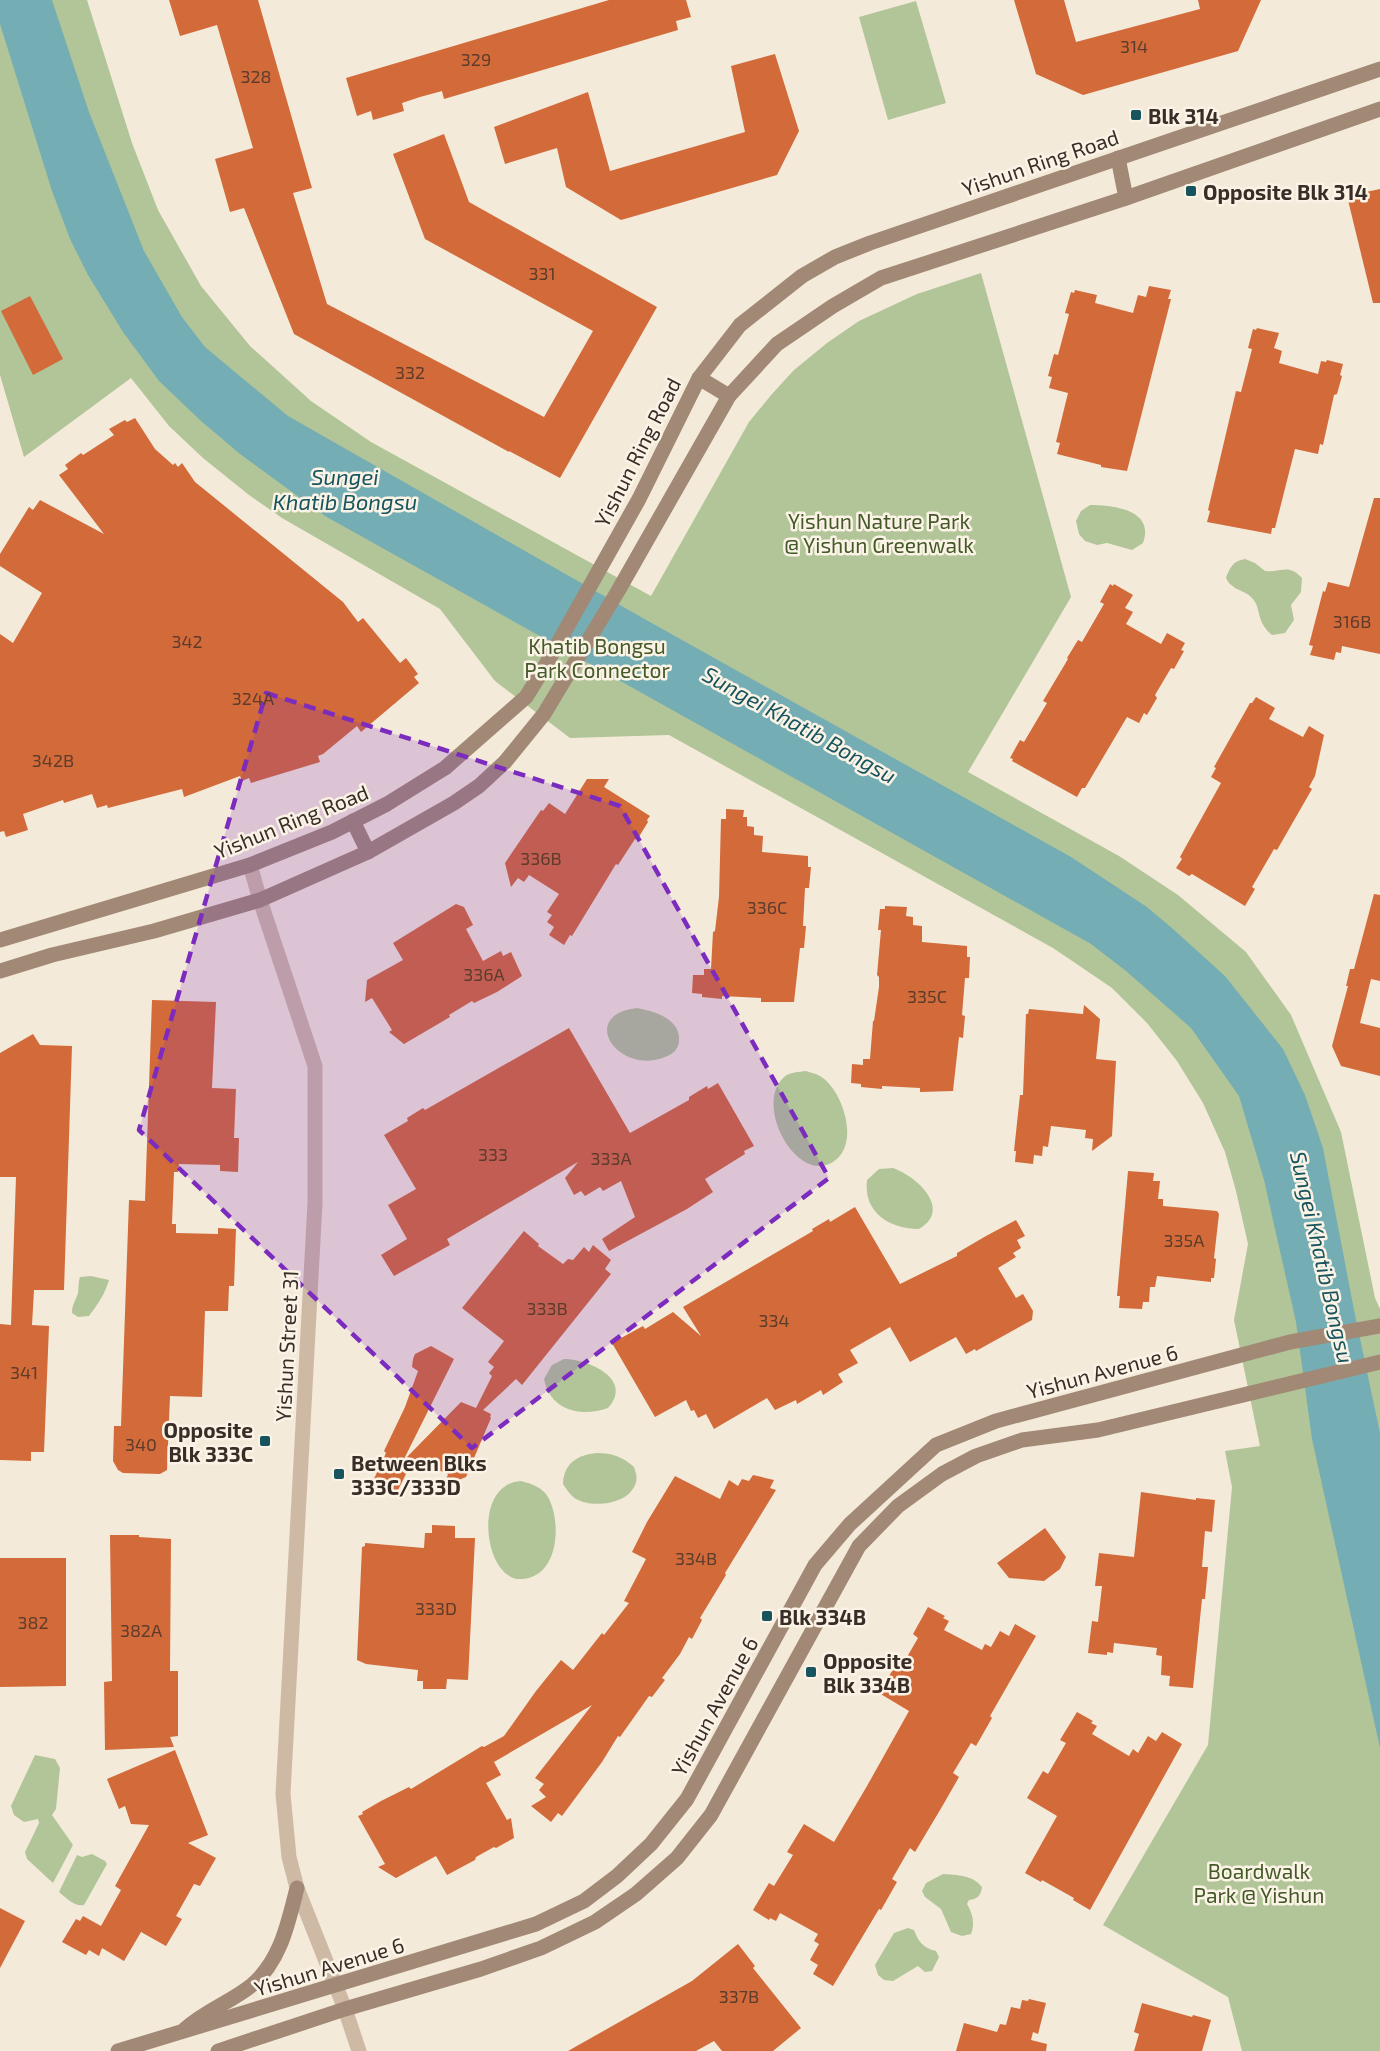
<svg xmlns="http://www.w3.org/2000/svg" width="1380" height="2051" font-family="'Exo 2',sans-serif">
	<rect width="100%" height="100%" fill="#f4eada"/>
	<g fill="#b2c598">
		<polygon points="0,0 87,0 132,143 158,210 201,286 250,346 311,401 371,442 651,596 749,422 772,394 794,370 827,343 859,321 917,294 981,273 1071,597 968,772 1119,856 1178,895 1246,952 1291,1015 1341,1132 1375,1298 1380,1309 1380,2051 1242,2051 1228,1997 1103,1925 1208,1745 1232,1487 1225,1451 1260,1446 1234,1320 1248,1244 1236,1191 1225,1152 1203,1103 1177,1061 1147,1023 1112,988 1053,948 669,735 570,738 495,681 440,609 282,518 249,495 203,458 169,426 131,378 24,457 0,375"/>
		<polygon points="916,1 946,103 888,120 859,17"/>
		<path d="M1090 505C1114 505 1155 510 1143 543L1132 550 1107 543 1097 545 1085 541 1079 534 1076 521 1081 511Z"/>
		<path d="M1245 559 1255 563 1265 571C1281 573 1288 563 1302 578L1301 592 1291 605 1294 620 1285 633 1272 635C1255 621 1262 608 1252 598 1244 589 1232 591 1226 578 1230 567 1233 561 1245 559Z"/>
		<path d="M637 1008C654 1011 681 1019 679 1041 678 1050 673 1054 665 1057 618 1076 577 1015 637 1008Z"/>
		<path d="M806 1071C812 1073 818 1074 823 1078 844 1094 860 1145 833 1162 797 1185 753 1105 784 1077 790 1072 799 1072 806 1071Z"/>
		<path d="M893 1168C916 1176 953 1209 919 1229 889 1229 863 1212 867 1180L879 1169Z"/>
		<path d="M91 1276 109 1280C105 1294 98 1304 89 1316L78 1317 72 1313C72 1304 76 1300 78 1293 79 1288 78 1282 80 1277Z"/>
		<path d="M564 1359C588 1359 634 1379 608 1408 580 1418 550 1410 544 1379L552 1365Z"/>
		<path d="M597 1453C612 1453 623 1457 634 1467 636 1473 638 1479 635 1485 627 1505 592 1508 576 1499 570 1495 567 1490 563 1484 564 1463 577 1455 597 1453Z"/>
		<path d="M521 1481C532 1484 542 1487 548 1497 562 1522 559 1577 522 1579 484 1582 471 1484 521 1481Z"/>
		<polygon points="35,1755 55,1759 60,1768 56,1809 52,1815 73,1845 53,1883 27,1859 25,1852 39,1823 38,1819 24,1822 14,1815 11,1806"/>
		<path d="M92 1854 105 1861 107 1864 84 1905C75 1907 66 1898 59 1892L77 1855 82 1857Z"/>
		<path d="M943 1874C957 1875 973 1875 982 1887 981 1895 978 1899 969 1900L967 1904C973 1914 975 1924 971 1934L962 1936 951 1932 941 1909 925 1897 922 1891 926 1883Z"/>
		<path d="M908 1928 914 1930C918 1941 923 1948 936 1951L939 1957 932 1971 925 1972 918 1966 893 1981 884 1980 878 1975 875 1965 894 1933Z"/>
	</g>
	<polygon fill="#75adb4" points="0,0 52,0 89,112 144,251 182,317 205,347 288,416 648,621 1071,857 1147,907 1173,929 1225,976 1283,1049 1305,1095 1323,1148 1354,1310 1380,1433 1380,1748 1312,1439 1296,1322 1264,1180 1239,1096 1191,1028 1126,971 1091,944 325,516 240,454 201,421 159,381 123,332 88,275 70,239 52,191 0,24"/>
	<g fill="#d26a39">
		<polygon points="169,0 258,0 312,188 293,193 327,304 544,417 593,331 425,239 393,154 444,134 469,202 657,307 560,478 509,451 509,452 294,334 244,208 230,212 215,159 253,148 217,25 180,36"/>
		<polygon points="609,0 686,0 691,17 676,21 678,30 444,99 442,91 420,97 402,103 404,111 373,120 371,111 357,116 346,78"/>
		<polygon points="1014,0 1064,0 1076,42 1200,9 1198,0 1261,0 1238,51 1083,95 1036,74"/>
		<polygon points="775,54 799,131 777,175 621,220 566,187 557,148 505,164 494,127 588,92 610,171 745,132 731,66"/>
		<polygon points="1380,189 1380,303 1373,303 1347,196"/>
		<polygon points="1149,286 1171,290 1168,299 1171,299 1127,471 1101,467 1101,465 1057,454 1060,443 1056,442 1068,393 1049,388 1052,377 1048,376 1054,354 1058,355 1069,314 1065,313 1071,292 1074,293 1075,290 1097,295 1095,303 1133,313 1138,295 1146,297"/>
		<polygon points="30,296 63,359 33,375 1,311"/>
		<polygon points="1257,328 1279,333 1274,348 1282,351 1279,363 1318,374 1321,361 1326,362 1327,360 1343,364 1340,375 1342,376 1337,394 1334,395 1323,445 1320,444 1318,454 1295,449 1275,528 1272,528 1271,534 1207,522 1210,511 1208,510 1236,391 1241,392 1252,349 1248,348 1253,329 1256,330"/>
		<polygon points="135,418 155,449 173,465 175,463 178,467 182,463 195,482 343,602 358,622 363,618 400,663 406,658 418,674 414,677 419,683 361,732 357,726 323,754 318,756 320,762 251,783 249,778 242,781 240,776 184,797 182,789 108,808 107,805 97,808 92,794 64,803 63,800 23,814 28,830 6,837 4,831 0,832 0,634 13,643 42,593 0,566 0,554 29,507 33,510 40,500 104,534 59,475 68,469 65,465 81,453 83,455 114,435 109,429 125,420 127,422"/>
		<polygon points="1374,498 1380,498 1380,654 1342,646 1341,653 1336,652 1334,660 1310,655 1313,646 1309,645 1323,591 1325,592 1328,582 1349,587"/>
		<polygon points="1110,584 1113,586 1114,584 1133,595 1125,608 1133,612 1126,624 1161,644 1167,633 1185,643 1181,650 1184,651 1174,669 1171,668 1155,695 1157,698 1147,715 1144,713 1139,723 1127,717 1085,788 1082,788 1077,797 1012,761 1013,759 1010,758 1020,740 1024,742 1047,703 1043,701 1068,659 1067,658 1078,640 1082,642 1104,604 1100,602"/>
		<polygon points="1256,697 1275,708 1269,719 1303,737 1309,726 1324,735 1315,776 1309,787 1312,789 1277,850 1274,849 1252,887 1255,889 1245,906 1192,874 1189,876 1176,868 1182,859 1180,857 1221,783 1211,777 1216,768 1214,767 1250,703 1252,703"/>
		<polygon points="587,779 609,779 604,787 650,816 647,820 648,822 637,840 635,839 618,865 616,864 572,936 570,935 564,945 549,935 554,927 547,922 552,915 547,912 559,894 529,875 524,882 518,878 511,887 505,863 541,810 543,811 549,803 565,814"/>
		<polygon points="726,809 744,810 743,817 747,817 747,826 754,827 754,835 763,836 762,852 808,856 808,867 811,867 809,888 805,888 803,926 806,926 804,948 800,948 794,1002 761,1002 761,998 722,996 722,999 702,997 702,994 692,993 693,975 704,975 704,969 711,969 713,932 715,931 719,897 721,819 726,819"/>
		<polygon points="1374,894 1380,895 1380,981 1371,979 1360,1023 1380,1028 1380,1076 1341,1066 1332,1046 1348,986 1346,986 1350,969 1354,969"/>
		<polygon points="456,904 464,907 473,925 466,929 483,961 501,951 503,956 511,952 522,976 497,992 474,1003 472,1001 449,1015 450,1017 404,1044 389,1032 392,1030 372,998 365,1002 367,980 403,960 393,943"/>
		<polygon points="885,906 907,907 906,916 913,917 913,925 922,926 922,942 967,946 967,957 970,957 969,978 965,978 962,1015 965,1016 963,1038 959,1037 953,1091 920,1092 920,1088 882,1086 882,1089 861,1087 861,1084 851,1083 852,1064 863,1065 863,1059 870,1059 873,1021 874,1021 879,987 879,977 877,975 881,930 878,930 880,909 885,909"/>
		<polygon points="152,1000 216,1002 212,1088 236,1089 234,1138 239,1138 238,1172 220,1171 220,1165 179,1164 178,1172 174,1172 172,1224 176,1224 176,1233 218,1234 218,1228 236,1229 234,1286 229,1286 228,1311 205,1311 202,1397 170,1396 167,1470 160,1474 123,1473 118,1470 113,1461 114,1426 121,1426 129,1200 145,1201"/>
		<polygon points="1084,1005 1100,1019 1096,1059 1116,1061 1112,1136 1092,1151 1093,1139 1085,1138 1086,1130 1051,1126 1048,1147 1043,1146 1042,1156 1034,1155 1033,1164 1015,1162 1016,1151 1014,1151 1020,1095 1023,1095 1026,1014 1028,1014 1029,1009 1083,1014"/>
		<polygon points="569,1028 630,1133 689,1100 689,1097 707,1086 708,1089 718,1083 754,1146 744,1151 745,1154 705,1179 713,1192 687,1209 609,1251 602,1239 635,1217 621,1181 603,1191 600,1187 585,1196 581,1191 574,1195 565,1178 578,1162 447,1239 450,1245 394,1276 381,1255 407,1239 388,1205 416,1189 384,1135 408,1121 407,1118 423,1108 425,1110"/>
		<polygon points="33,1034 40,1045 72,1046 64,1290 34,1290 32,1325 49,1326 44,1452 31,1452 31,1461 0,1460 0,1324 11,1325 16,1177 0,1177 0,1053"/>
		<polygon points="1128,1171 1154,1173 1153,1181 1160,1181 1158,1199 1163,1199 1163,1206 1217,1211 1219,1214 1214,1258 1216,1259 1214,1278 1211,1278 1211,1282 1157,1276 1155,1287 1150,1287 1149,1302 1143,1302 1142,1309 1119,1308 1120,1296 1117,1296"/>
		<polygon points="855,1207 900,1284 957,1256 957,1253 986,1236 1016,1220 1025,1236 1017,1240 1021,1248 1013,1253 1016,1257 998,1268 1016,1298 1023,1294 1033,1311 1032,1320 976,1351 975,1349 966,1354 956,1337 910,1362 890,1327 850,1350 858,1363 838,1374 843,1382 823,1395 821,1390 797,1404 796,1400 775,1410 767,1398 714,1429 706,1414 698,1418 694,1410 691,1411 686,1400 655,1417 612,1343 643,1326 645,1329 673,1312 701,1336 683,1307 813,1231 812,1229 829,1219 830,1222"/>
		<polygon points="524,1231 539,1244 538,1246 563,1264 568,1259 573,1260 584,1247 589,1252 593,1245 611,1260 605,1269 611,1274 522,1385 516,1379 483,1410 491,1414 490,1417 491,1418 466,1477 444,1486 448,1474 407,1457 461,1402 476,1408 492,1376 489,1373 494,1367 488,1362 504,1341 462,1308"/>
		<polygon points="431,1346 454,1359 399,1469 406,1474 397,1492 391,1489 389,1491 373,1481 386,1453 384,1451 405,1407 418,1371 412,1367 413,1359 415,1354"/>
		<polygon points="753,1475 774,1480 770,1488 776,1490 725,1573 726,1575 700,1618 702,1620 692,1639 689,1637 680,1654 662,1678 665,1680 652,1697 649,1696 620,1737 618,1736 602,1762 562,1816 558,1813 551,1822 531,1806 546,1797 539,1790 544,1784 535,1778 592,1705 494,1762 501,1775 486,1783 507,1820 511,1818 514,1838 496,1848 494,1847 476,1857 475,1860 447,1875 436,1856 396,1878 378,1867 385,1864 358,1816 363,1814 362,1812 381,1801 409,1787 411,1789 482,1746 484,1747 504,1736 536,1691 561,1660 573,1670 602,1633 604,1635 629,1603 624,1601 646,1559 632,1552 647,1522 675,1476 720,1499 729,1480 738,1486 742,1479 749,1481"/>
		<polygon points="1141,1492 1196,1500 1196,1498 1215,1500 1212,1532 1205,1531 1202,1567 1208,1567 1205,1599 1202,1599 1193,1688 1169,1686 1170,1676 1161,1675 1162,1656 1156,1655 1157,1648 1114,1643 1113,1653 1107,1652 1107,1655 1088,1653 1092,1621 1098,1622 1102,1586 1095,1586 1099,1553 1134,1557"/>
		<polygon points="432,1525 455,1526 455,1538 475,1538 468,1680 447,1679 446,1689 423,1689 423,1681 417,1681 418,1670 366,1664 357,1660 362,1547 365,1546 365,1543 424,1548 425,1533 432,1533"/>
		<polygon points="1045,1528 1066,1557 1060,1569 1044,1581 1009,1578 997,1563"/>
		<polygon points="110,1535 139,1535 139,1537 171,1539 170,1671 178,1671 178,1736 170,1737 174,1747 105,1750 104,1682 112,1681"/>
		<polygon points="0,1558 66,1558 66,1686 0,1687"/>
		<polygon points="928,1607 945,1616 943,1618 949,1621 944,1630 982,1650 985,1644 991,1647 1000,1631 1009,1636 1015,1624 1036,1636 990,1716 992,1718 976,1746 971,1743 953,1773 959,1777 943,1805 915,1852 910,1848 892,1879 897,1882 881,1910 879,1909 833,1986 813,1974 818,1965 810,1960 819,1944 814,1941 818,1934 780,1913 776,1921 770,1918 769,1920 753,1910 769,1883 774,1886 793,1855 787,1852 804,1824 834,1842 867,1786 909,1711 879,1693 895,1666 900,1669 918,1638 913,1634"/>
		<polygon points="1077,1712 1093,1721 1091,1723 1097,1726 1092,1734 1129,1756 1133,1749 1138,1753 1148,1736 1156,1741 1162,1732 1182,1744 1090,1910 1073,1900 1074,1898 1042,1880 1041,1882 1025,1873 1057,1816 1027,1798 1043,1771 1048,1774 1066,1743 1060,1740"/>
		<polygon points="175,1750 208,1835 188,1843 216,1858 200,1886 194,1884 176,1916 182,1919 166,1946 141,1932 124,1961 102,1948 99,1956 89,1950 86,1955 62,1942 76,1919 80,1921 83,1916 101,1926 121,1890 115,1886 149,1825 131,1824 125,1806 119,1809 107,1779"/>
		<polygon points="0,1908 25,1921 0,1968"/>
		<polygon points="738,1944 755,1966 753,1968 801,2028 773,2051 722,2051 714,2041 696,2051 568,2051 692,1981"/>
		<polygon points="1029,1999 1046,2003 1038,2034 1033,2032 1031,2040 1047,2044 1046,2051 956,2051 964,2023 997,2032 1000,2024 1006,2025 1011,2007 1020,2009 1022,2000 1028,2001"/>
		<polygon points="1142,2003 1192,2017 1193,2015 1211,2020 1202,2051 1134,2051 1139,2034 1134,2032"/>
	</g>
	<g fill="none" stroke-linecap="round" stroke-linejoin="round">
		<polyline stroke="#cebaa4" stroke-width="15" points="250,865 260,900 315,1066 315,1203 283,1794 289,1857 297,1888 345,2009 359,2051"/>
		<g stroke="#a18975" stroke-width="15">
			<polyline points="1118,158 1126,198"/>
			<polyline points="699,378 729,396"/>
			<polyline points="353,821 368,852"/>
			<polyline points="0,940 250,865 332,832 387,804 445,768 526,697 544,668 639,499 699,378 740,325 802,276 835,257 870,243 1380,69"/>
			<polyline points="0,971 52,955 154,931 260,900 368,852 454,803 479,786 505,762 544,714 618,591 729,396 777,344 833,306 881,278 1126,198 1380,109"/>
			<path d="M185 2029C206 2010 231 2002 252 1985 281 1960 288 1923 297 1888"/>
			<polyline points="118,2051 536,1924 584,1901 617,1876 651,1844 687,1799 815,1565 850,1524 936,1445 996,1421 1290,1342 1380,1326"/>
			<polyline points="218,2051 345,2009 481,1969 541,1948 595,1922 636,1894 677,1858 711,1815 859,1546 898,1506 942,1474 976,1456 1022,1440 1098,1430 1380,1362"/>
		</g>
	</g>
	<path fill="#7b2cbf" fill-opacity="0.2" stroke="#7b2cbf" stroke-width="4.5" stroke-dasharray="12 8" stroke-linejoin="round" d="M266 693 620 806 829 1178 472 1448 139 1130Z"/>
	<g fill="#18545e" stroke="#fbf3e6" stroke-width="2">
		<rect x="1130" y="109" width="12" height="12" rx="3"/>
		<rect x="1185" y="185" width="12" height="12" rx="3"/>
		<rect x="259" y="1435" width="12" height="12" rx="3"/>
		<rect x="333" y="1468" width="12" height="12" rx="3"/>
		<rect x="761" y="1610" width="12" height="12" rx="3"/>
		<rect x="805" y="1666" width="12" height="12" rx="3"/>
	</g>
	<g text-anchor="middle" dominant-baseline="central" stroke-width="5" stroke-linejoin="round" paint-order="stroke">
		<g font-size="18" fill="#5e3c2c">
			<text x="1134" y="46">314</text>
			<text x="476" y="59">329</text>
			<text x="256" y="76">328</text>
			<text x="542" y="273">331</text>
			<text x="410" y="372">332</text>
			<text x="1352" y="621">316B</text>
			<text x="187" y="641">342</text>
			<text x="253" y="698">324A</text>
			<text x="53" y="760">342B</text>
			<text x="541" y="858">336B</text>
			<text x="767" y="907">336C</text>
			<text x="484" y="974">336A</text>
			<text x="927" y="996">335C</text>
			<text x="493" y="1154">333</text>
			<text x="611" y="1158">333A</text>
			<text x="1184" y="1240">335A</text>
			<text x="547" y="1308">333B</text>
			<text x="774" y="1320">334</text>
			<text x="24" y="1372">341</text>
			<text x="141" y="1444">340</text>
			<text x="696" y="1558">334B</text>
			<text x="436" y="1608">333D</text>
			<text x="33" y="1622">382</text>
			<text x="141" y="1630">382A</text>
			<text x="739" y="1996">337B</text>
		</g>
		<g font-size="21" font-weight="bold" fill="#382d27" stroke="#fbf3e6" text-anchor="start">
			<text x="1148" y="115">Blk 314</text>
			<text x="1203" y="191">Opposite Blk 314</text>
			<text x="253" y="1429" text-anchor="end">Opposite<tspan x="253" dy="24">Blk 333C</tspan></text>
			<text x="351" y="1462">Between Blks<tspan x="351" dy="24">333C/333D</tspan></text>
			<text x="779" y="1616">Blk 334B</text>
			<text x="823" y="1660">Opposite<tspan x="823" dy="24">Blk 334B</tspan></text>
		</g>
		<g font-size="21" fill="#382d27" stroke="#fbf3e6">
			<text transform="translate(1040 162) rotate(-19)">Yishun Ring Road</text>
			<text transform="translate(637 452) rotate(-63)">Yishun Ring Road</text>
			<text transform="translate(291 821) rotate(-22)">Yishun Ring Road</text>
			<text transform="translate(286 1346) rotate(-87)">Yishun Street 31</text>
			<text transform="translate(1102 1371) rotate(-15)">Yishun Avenue 6</text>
			<text transform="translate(714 1706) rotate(-61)">Yishun Avenue 6</text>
			<text transform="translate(329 1966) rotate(-17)">Yishun Avenue 6</text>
		</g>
		<g font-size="21" fill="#435928" stroke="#fbf3e6">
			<text x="879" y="520">Yishun Nature Park<tspan x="879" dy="24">@ Yishun Greenwalk</tspan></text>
			<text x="597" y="645">Khatib Bongsu<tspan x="597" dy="24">Park Connector</tspan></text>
			<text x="1259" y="1870">Boardwalk<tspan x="1259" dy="24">Park @ Yishun</tspan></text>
		</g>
		<g font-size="22" font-style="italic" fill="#18545e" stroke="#fbf3e6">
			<text x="345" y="476">Sungei<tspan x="345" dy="25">Khatib Bongsu</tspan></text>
			<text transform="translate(800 724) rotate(29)">Sungei Khatib Bongsu</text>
			<text transform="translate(1323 1257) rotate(77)">Sungei Khatib Bongsu</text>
		</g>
	</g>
</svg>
